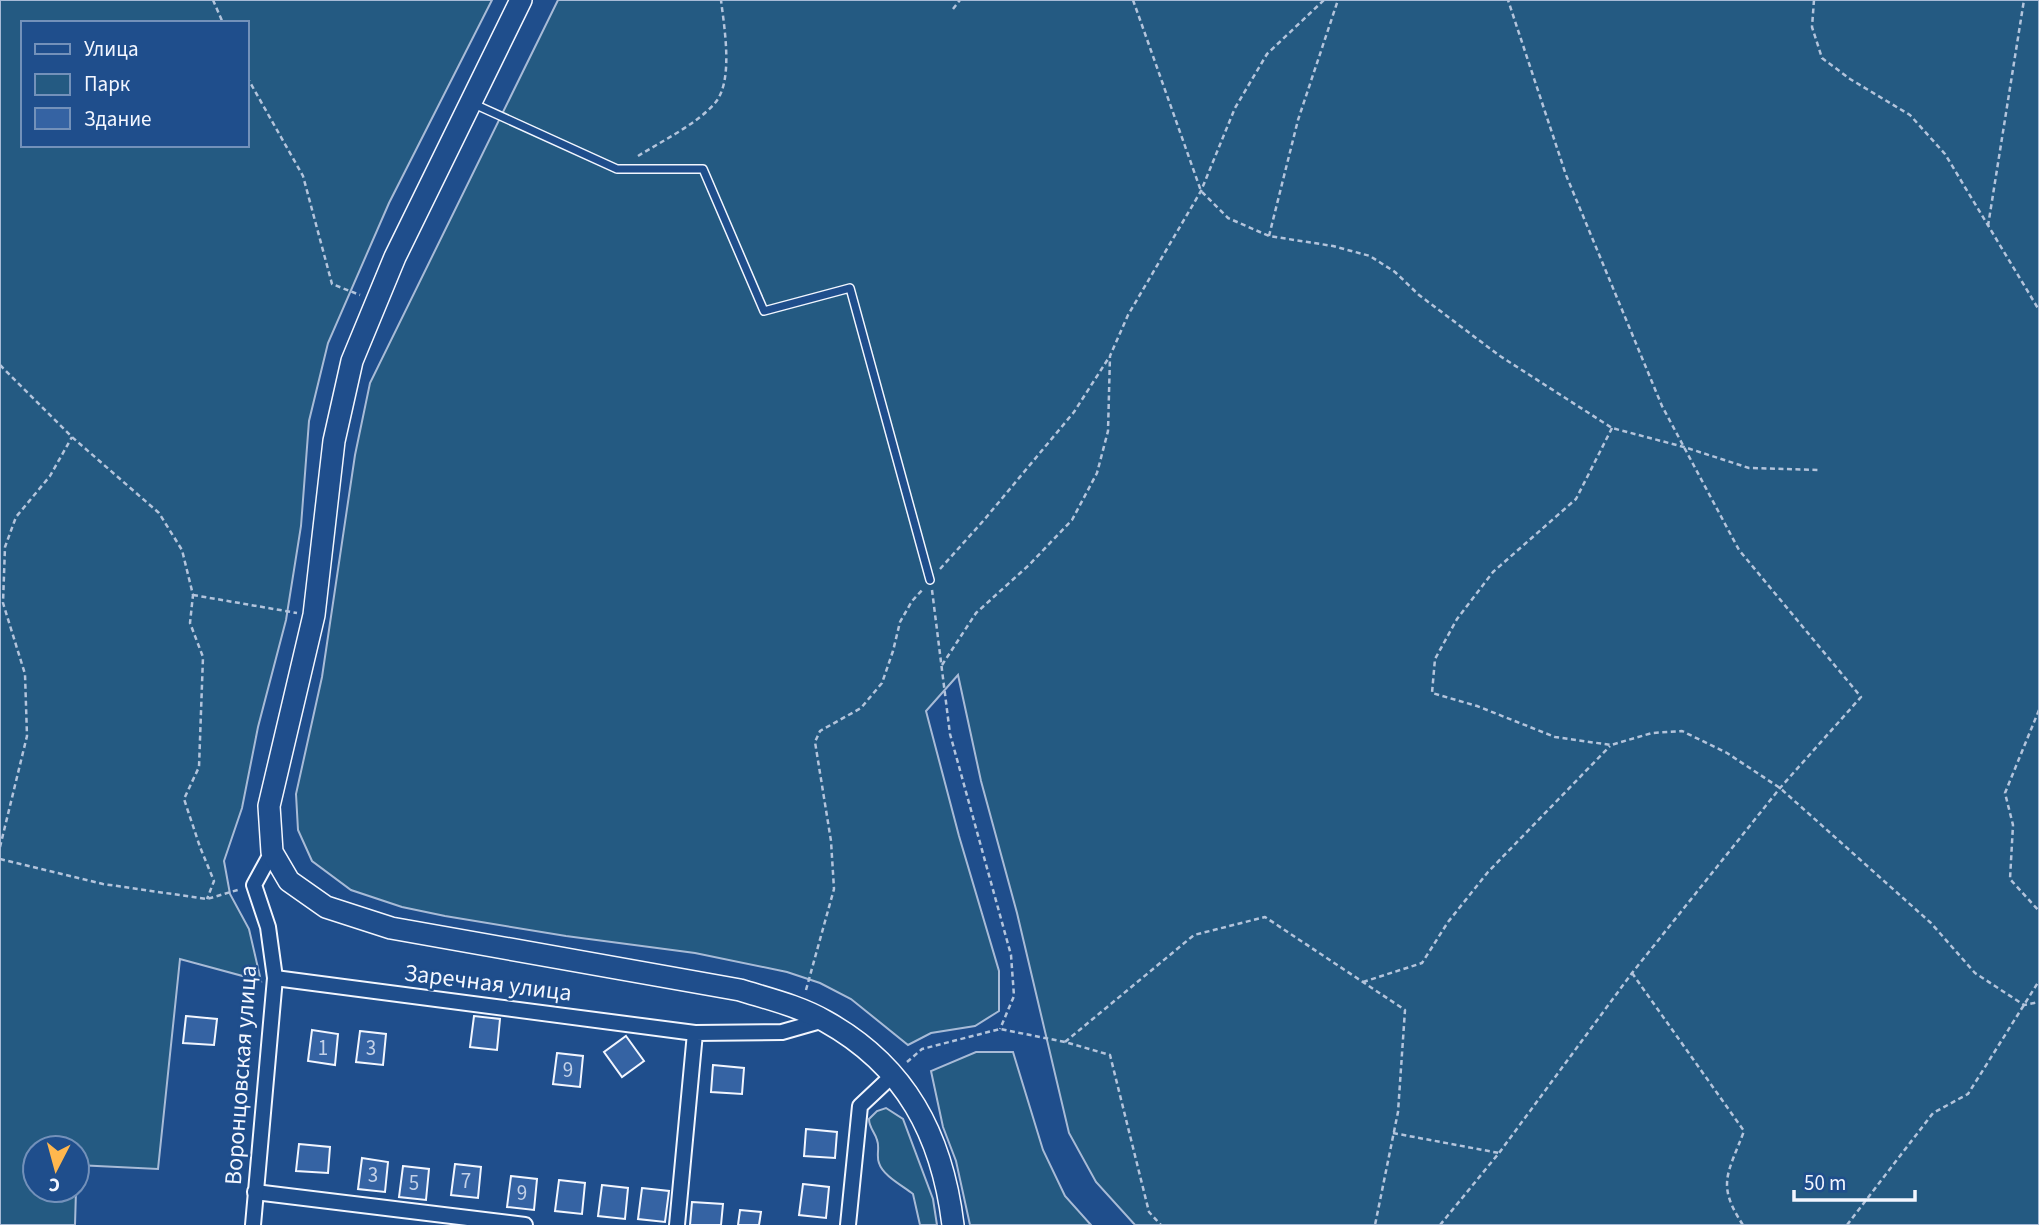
<svg xmlns="http://www.w3.org/2000/svg" width="2039" height="1225" font-family="'Source Sans 3',sans-serif">
	<rect width="100%" height="100%" fill="#1f4e8c"/>
	<g fill="#245a82" stroke="#a8bbd7" stroke-width="2" fill-rule="evenodd">
		<path d="M0 0H492L389 203 328 343 309 421 301 526 286 620 258 727 242 808 224 861 230 894 249 929 261 981 180 959 158 1169 77 1165V1148H35V1190H76L75 1225H0ZM23 23H247V145H23Z"/>
		<polygon points="558,0 2039,0 2039,1225 1135,1225 1096,1182 1069,1133 1017,913 981,781 958,675 926,711 959,836 999,971 999,1011 975,1026 931,1033 908,1045 851,999 820,983 787,972 695,953 566,936 445,916 402,907 351,890 312,861 298,830 296,794 322,677 355,455 370,383"/>
		<polygon points="976,1052 1013,1052 1043,1150 1065,1196 1091,1225 970,1225 956,1161 943,1127 931,1071"/>
		<path d="M886 1108 903 1119 933 1199 937 1225H920L913 1194C903 1186 883 1176 879 1163 876 1156 880 1147 877 1140 875 1132 869 1128 869 1119L877 1111Z"/>
	</g>
	<g fill="#3563a3" stroke="#f2f6ff" stroke-width="2">
		<polygon points="186,1016 217,1019 214,1045 183,1043"/>
		<polygon points="474,1016 500,1019 497,1050 470,1047"/>
		<polygon points="312,1030 338,1034 335,1065 308,1061"/>
		<polygon points="360,1031 386,1034 383,1065 356,1062"/>
		<polygon points="626,1036 644,1061 622,1077 604,1052"/>
		<polygon points="557,1053 583,1056 580,1087 553,1084"/>
		<polygon points="713,1065 744,1068 742,1094 711,1092"/>
		<polygon points="806,1129 837,1132 835,1158 804,1156"/>
		<polygon points="299,1144 330,1147 328,1173 296,1171"/>
		<polygon points="362,1158 388,1162 385,1192 358,1189"/>
		<polygon points="455,1164 481,1167 478,1198 451,1195"/>
		<polygon points="403,1166 429,1169 426,1200 399,1197"/>
		<polygon points="511,1176 537,1179 534,1210 507,1207"/>
		<polygon points="559,1180 585,1183 582,1214 555,1211"/>
		<polygon points="803,1184 829,1187 826,1218 799,1215"/>
		<polygon points="602,1185 628,1188 625,1219 598,1216"/>
		<polygon points="642,1188 669,1191 665,1222 638,1219"/>
		<polygon points="692,1202 723,1204 721,1225 690,1225"/>
		<polygon points="740,1210 761,1212 759,1225 738,1225"/>
	</g>
	<g fill="none" stroke-linecap="round" stroke-linejoin="round">
		<g stroke="#f2f6ff" stroke-width="10">
			<polyline id="service" points="474,104 617,169 703,169 764,311 850,288 930,580"/>
		</g>
		<g stroke="#f2f6ff" stroke-width="18">
			<g id="minor">
				<polyline points="275,978 695,1033"/>
				<polyline points="255,1192 525,1225"/>
				<polyline points="253,1225 275,978 268,927 254,885 272,852"/>
				<polyline points="677,1225 695,1033 782,1032 824,1020"/>
				<polyline points="848,1225 860,1106 894,1074"/>
			</g>
		</g>
		<g stroke="#f2f6ff" stroke-width="24">
			<path id="secondary" d="M521 0 395 257 352 361 334 441 314 615 269 806 272 852 289 881 326 907 391 928 740 990C769 999 799 1006 825 1021 906 1066 942 1135 953 1225"/>
		</g>
		<g stroke="#b3c4dc" stroke-width="2.5" stroke-dasharray="5 3.5" stroke-linecap="butt">
			<polyline points="213,0 223,23"/>
			<polyline points="1133,0 1201,191 1228,218 1269,236 1333,246 1370,256 1395,272 1419,295 1500,356 1612,428 1684,447 1749,468 1818,470"/>
			<polyline points="1814,0 1812,27 1822,58 1850,79 1910,115 1945,154 2039,310"/>
			<polyline points="953,9 960,0"/>
			<polyline points="247,77 303,176 332,284 360,295"/>
			<path d="M638 156C662 141 697 124 715 103 734 81 724 26 721 0"/>
			<polyline points="1988,226 2024,0"/>
			<polyline points="1269,236 1298,120 1338,0"/>
			<polyline points="0,365 72,437 159,513 182,550 193,595 190,623 203,657 199,767 184,799 200,847 214,881 207,899"/>
			<polyline points="1612,428 1576,499 1493,572 1457,619 1435,659 1432,693 1477,706 1555,737 1611,745 1652,733 1682,731 1727,753 1780,788 1931,923 1975,973 2024,1005 2039,1002"/>
			<polyline points="940,569 984,520 1074,412 1108,359"/>
			<polyline points="932,590 950,734 1011,955 1014,996 1000,1029"/>
			<polyline points="193,595 297,613"/>
			<polyline points="942,665 976,613 1029,565 1072,520 1097,473 1108,431 1110,356 1128,315 1201,191 1235,108 1267,54 1324,0"/>
			<polyline points="2039,710 2005,793 2013,825 2010,879 2039,911"/>
			<polyline points="0,847 27,736 25,674 3,603 5,547 16,517 50,476 72,437"/>
			<polyline points="0,859 103,884 207,899 241,889"/>
			<path d="M1632 973 1744 1131C1728 1174 1716 1184 1743 1225"/>
			<polyline points="1363,982 1422,963 1448,922 1488,872 1610,746"/>
			<polyline points="806,990 834,889 831,841 815,742 820,731 861,708 882,683 893,651 900,622 912,601 924,588"/>
			<polyline points="1065,1042 1194,935 1265,917 1405,1010 1398,1112 1375,1225"/>
			<polyline points="907,1062 922,1049 1000,1029 1065,1042 1110,1055 1149,1212 1161,1225"/>
			<polyline points="1393,1133 1499,1153"/>
			<polyline points="1440,1225 1499,1153 1632,973 1780,788 1861,697 1739,550 1662,406 1566,175 1508,0"/>
			<polyline points="1847,1225 1933,1113 1968,1094 2039,981"/>
		</g>
		<use href="#service" stroke="#1f4e8c" stroke-width="7"/>
		<use href="#minor" stroke="#1f4e8c" stroke-width="14"/>
		<use href="#secondary" stroke="#1f4e8c" stroke-width="21"/>
	</g>
	<g text-anchor="middle" dominant-baseline="central" stroke-width="5" stroke-linejoin="round" paint-order="stroke">
		<g font-size="21" fill="#c3d1e8">
			<text x="323" y="1048">1</text>
			<text x="371" y="1048">3</text>
			<text x="568" y="1070">9</text>
			<text x="373" y="1175">3</text>
			<text x="466" y="1181">7</text>
			<text x="414" y="1183">5</text>
			<text x="522" y="1193">9</text>
		</g>
		<g font-size="24" fill="#f2f6ff" stroke="#1f4e8c">
			<text transform="translate(488 983) rotate(7)">Заречная улица</text>
			<text transform="translate(241 1075) rotate(-86)">Воронцовская улица</text>
		</g>
	</g>
	<rect x="21" y="21" width="228" height="126" fill="#1f4e8c" stroke="#7391ba" stroke-width="2"/>
	<rect x="35" y="44" width="35" height="10" fill="#1f4e8c" stroke="#7391ba" stroke-width="2"/>
	<text x="84" y="56" font-size="21" fill="#f2f6ff">Улица</text>
	<rect x="35" y="74" width="35" height="21" fill="#245a82" stroke="#7391ba" stroke-width="2"/>
	<text x="84" y="91" font-size="21" fill="#f2f6ff">Парк</text>
	<rect x="35" y="108" width="35" height="21" fill="#3563a3" stroke="#7391ba" stroke-width="2"/>
	<text x="84" y="126" font-size="21" fill="#f2f6ff">Здание</text>
	<g transform="translate(56 1169) rotate(186)"><circle r="33" fill="#1f4e8c" stroke="#7391ba" stroke-width="2"/>
	<path d="M0-5L12 26L0 18L-12 26Z" fill="#ffb74d"/>
	<text y="-10" font-size="19" font-weight="bold" text-anchor="middle" fill="#f2f6ff">С</text>
	</g>
	<path d="M1794 1190v10h121v-10" fill="none" stroke="#f2f6ff" stroke-width="3.5"/>
	<text x="1804" y="1190" font-size="21" fill="#f2f6ff" stroke="#1f4e8c" stroke-width="5" paint-order="stroke">50 m</text>
</svg>
